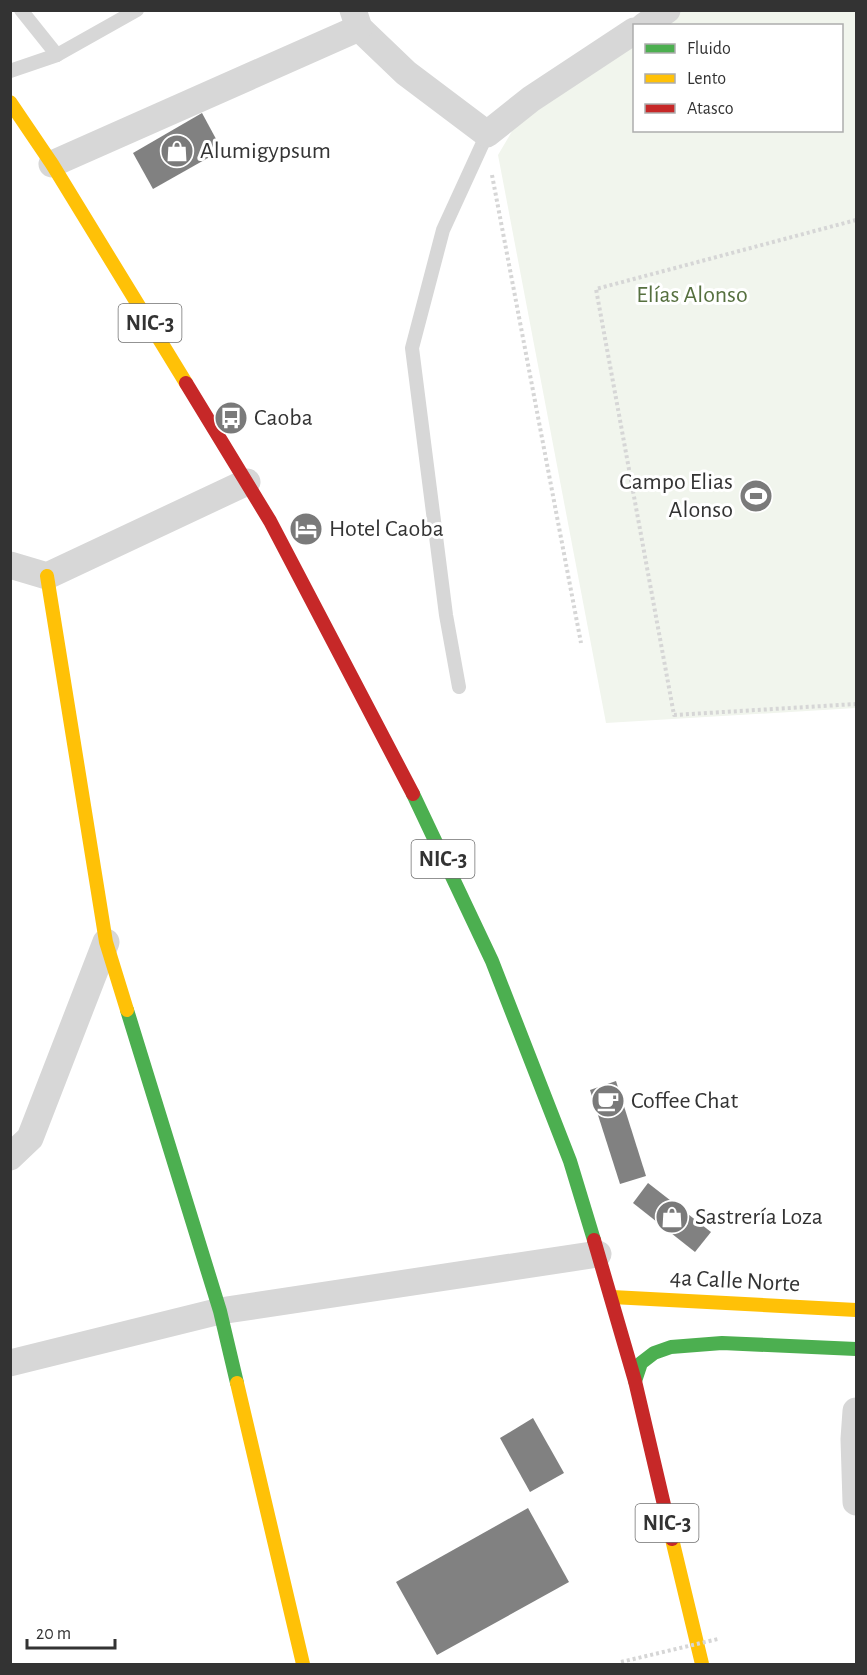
<svg xmlns="http://www.w3.org/2000/svg" width="867" height="1675" font-family="'Alegreya Sans',sans-serif">
	<rect width="100%" height="100%" fill="#fff"/>
	<polygon fill="#f1f5ed" points="667,11 856,11 856,708 606,723 498,155 531,99 634,31 634,130 842,130 842,26 644,25"/>
	<g fill="#818181">
		<polygon points="202,113 222,150 153,189 133,153"/>
		<polygon points="616,1081 646,1176 620,1184 590,1090"/>
		<polygon points="648,1183 711,1232 695,1252 633,1203"/>
		<polygon points="533,1418 564,1473 530,1492 500,1438"/>
		<polygon points="528,1508 569,1582 437,1655 396,1582"/>
	</g>
	<g fill="none" stroke-linecap="round" stroke-linejoin="round">
		<g stroke="#d6d6d6" stroke-width="4" stroke-dasharray="3 3" stroke-linecap="butt">
			<polyline points="492,175 581,643"/>
			<polyline points="856,220 596,289 674,715 856,704"/>
		</g>
		<g stroke="#d7d7d7" stroke-width="14">
			<polyline points="21,10 57,55"/>
			<polyline points="10,71 57,55 137,10"/>
			<polyline points="459,687 446,615 412,348 443,230 487,134"/>
		</g>
		<g stroke="#d7d7d7" stroke-width="27">
			<polyline points="353,10 359,28 406,73 487,134 531,99 634,31"/>
			<polyline points="644,26 667,10"/>
			<polyline points="52,164 359,28"/>
			<polyline points="10,565 47,576 247,482"/>
			<polyline points="10,1157 30,1138 106,942"/>
			<polyline points="10,1363 220,1311 598,1254"/>
			<polyline points="856,1411 854,1439 856,1502"/>
		</g>
		<g stroke="#4caf50" stroke-width="14">
			<polyline points="413,794 492,961 570,1161 594,1240"/>
			<polyline points="127,1010 220,1311 237,1383"/>
			<polyline points="635,1381 641,1363 654,1353 671,1347 722,1343 856,1349"/>
		</g>
		<g stroke="#ffc107" stroke-width="14">
			<polyline points="10,102 52,164 186,383"/>
			<polyline points="47,576 106,942 127,1010"/>
			<polyline points="612,1297 856,1310"/>
			<polyline points="237,1383 303,1664"/>
			<polyline points="672,1539 702,1664"/>
		</g>
		<g stroke="#c62828" stroke-width="14">
			<polyline points="186,383 270,521 413,794"/>
			<polyline points="594,1240 635,1381 672,1539"/>
		</g>
		<polyline stroke="#d6d6d6" stroke-width="4" stroke-dasharray="3 3" stroke-linecap="butt" points="621,1662 718,1639"/>
	</g>
	<defs>
		<g id="shop-disc" transform="scale(1.725)"><circle r="9.5" fill="#7a7a7a" stroke="#fff"/><path d="M-5-2.5h2.3a2.7 3.5 0 0 1 5.4 0H5L5.5 6h-11ZM-1.5-2.5h3a1.5 2.3 0 0 0-3 0Z" fill="#fff"/></g>
		<g id="bus-disc" transform="scale(1.725)"><circle r="9.5" fill="#7a7a7a" stroke="#fff"/><path d="M-5-6H5V4H4V6H2V4H-2V6H-4V4H-5ZM-3.5-4V0h7V-4ZM-3.5 1.2v1.5H-2V1.2ZM2 1.2v1.5H3.5V1.2Z" fill="#fff"/></g>
		<g id="stadium-disc" transform="scale(1.725)"><circle r="9.5" fill="#7a7a7a" stroke="#fff"/><path d="M0-5a6.5 5 0 1 0 0 10a6.5 5 0 1 0 0-10ZM-3.5-1.8h7v3.6h-7Z" fill="#fff"/></g>
		<g id="hotel-disc" transform="scale(1.725)"><circle r="9.5" fill="#7a7a7a" stroke="#fff"/><path d="M-6-4.5h1.5V1H6V5H4.5V3h-9V5H-6ZM-4 0a1.8 1.8 0 1 1 3.6 0ZM.5 0V-2.5h3Q6-2.5 6 0Z" fill="#fff"/></g>
		<g id="cafe-disc" transform="scale(1.725)"><circle r="9.5" fill="#7a7a7a" stroke="#fff"/><path d="M-5.5-4.5H6V0H3Q3 3.5 0 3.5H-2.5Q-5.5 3.5-5.5 0ZM3-3.2v2h1.7v-2ZM-6 4.5H4V6H-6Z" fill="#fff"/></g>
	</defs>
	<g fill-rule="evenodd">
		<use href="#shop-disc" x="177" y="151"/>
		<use href="#bus-disc" x="231" y="418"/>
		<use href="#stadium-disc" x="756" y="496"/>
		<use href="#hotel-disc" x="306" y="529"/>
		<use href="#cafe-disc" x="608" y="1101"/>
		<use href="#shop-disc" x="672" y="1217"/>
	</g>
	<g text-anchor="middle" dominant-baseline="central" stroke-width="6" stroke-linejoin="round" paint-order="stroke">
		<g fill="#fff" stroke="#707070" stroke-width="1.5">
			<rect x="118.5" y="304" width="63" height="38" rx="4.5"/>
			<rect x="411.5" y="840" width="63" height="38" rx="4.5"/>
			<rect x="635.5" y="1504" width="63" height="38" rx="4.5"/>
		</g>
		<g font-size="22" font-weight="bold" fill="#333">
			<text x="150" y="323">NIC-3</text>
			<text x="443" y="859">NIC-3</text>
			<text x="667" y="1523">NIC-3</text>
		</g>
		<g font-size="24" fill="#333" stroke="#fff" text-anchor="start">
			<text x="200" y="151">Alumigypsum</text>
			<text x="254" y="418">Caoba</text>
			<text x="733" y="482" text-anchor="end">Campo Elias<tspan x="733" dy="28">Alonso</tspan></text>
			<text x="329" y="529">Hotel Caoba</text>
			<text x="631" y="1101">Coffee Chat</text>
			<text x="695" y="1217">Sastrería Loza</text>
		</g>
		<g font-size="24" fill="#56703f" stroke="#fff">
			<text x="692" y="295">Elías Alonso</text>
		</g>
		<g font-size="24" fill="#333" stroke="#fff">
			<text transform="translate(735 1281) rotate(3)">4a Calle Norte</text>
		</g>
	</g>
	<rect width="867" height="1675" fill="none" stroke="#333333" stroke-width="24"/>
	<rect x="633" y="24" width="210" height="108" fill="#ffffff" stroke="#adadad" stroke-width="1.5"/>
	<rect x="645" y="44" width="30" height="9" fill="#4caf50" stroke="#adadad" stroke-width="1.5"/>
	<text x="687" y="54" font-size="18" fill="#333333">Fluido</text>
	<rect x="645" y="74" width="30" height="9" fill="#ffc107" stroke="#adadad" stroke-width="1.5"/>
	<text x="687" y="84" font-size="18" fill="#333333">Lento</text>
	<rect x="645" y="104" width="30" height="9" fill="#c62828" stroke="#adadad" stroke-width="1.5"/>
	<text x="687" y="114" font-size="18" fill="#333333">Atasco</text>
	<path d="M27 1639v9h88v-9" fill="none" stroke="#333333" stroke-width="3"/>
	<text x="36" y="1639" font-size="18" fill="#333333" stroke="#ffffff" stroke-width="4.5" paint-order="stroke">20 m</text>
</svg>
